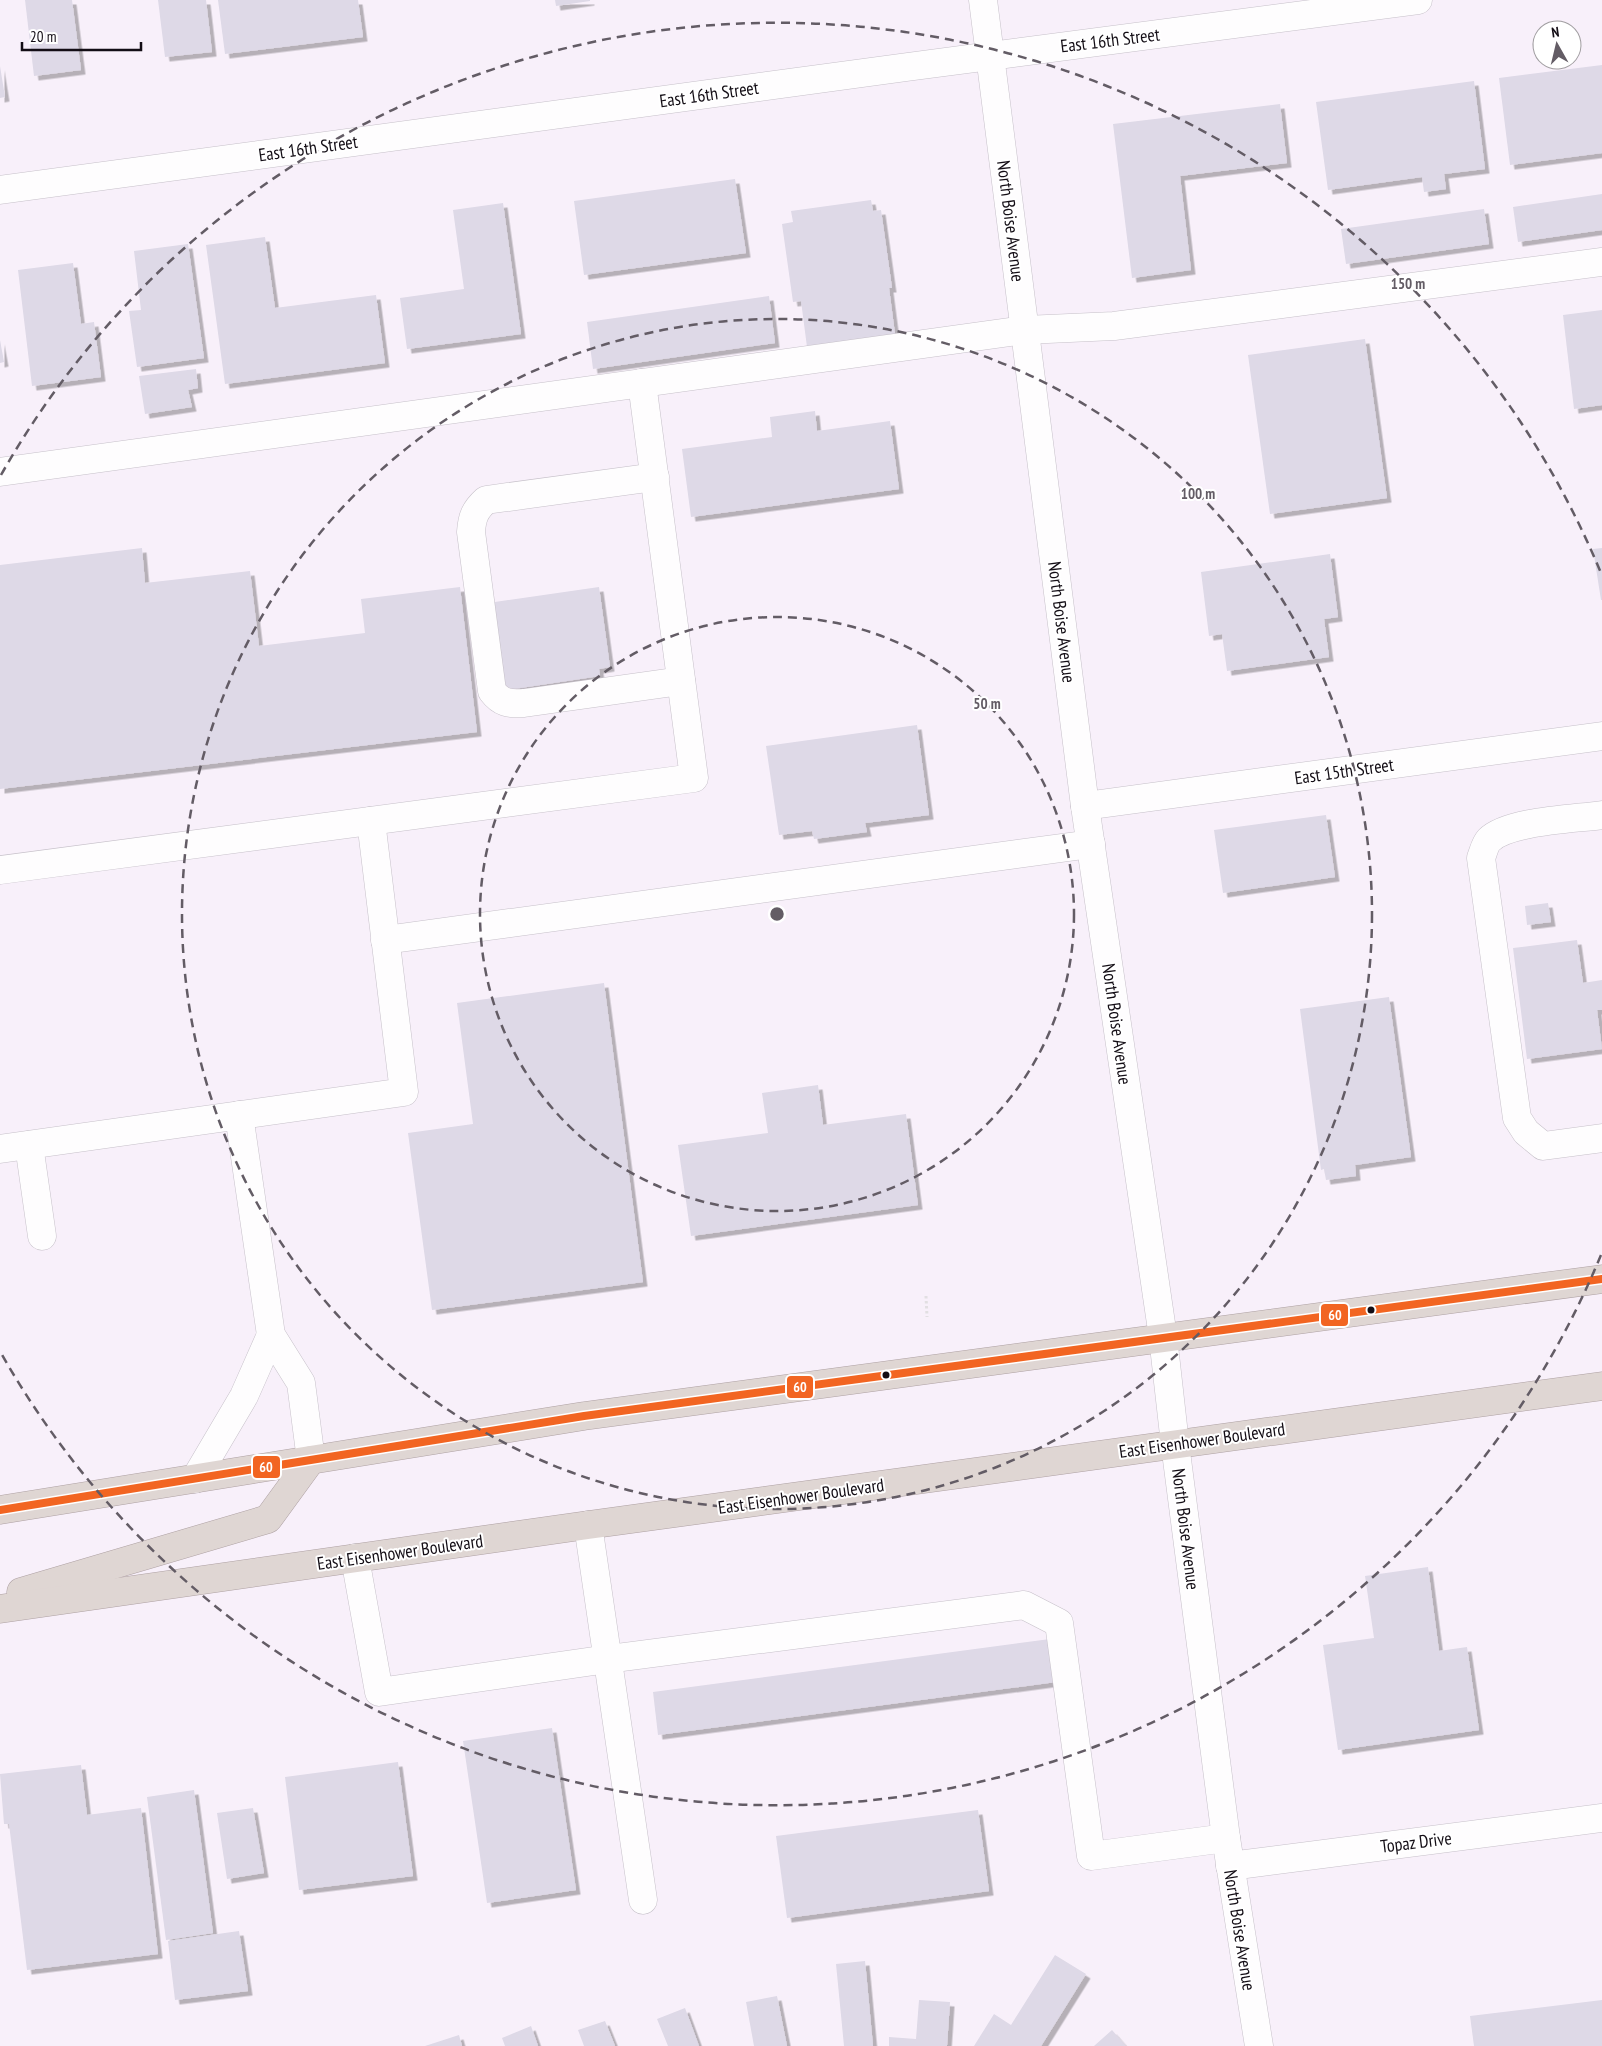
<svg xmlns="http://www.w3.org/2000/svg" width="1602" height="2046" font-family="'PT Sans Narrow',sans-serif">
	<defs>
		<filter id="shadow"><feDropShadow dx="4.5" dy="4.5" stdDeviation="0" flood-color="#0004"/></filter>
	</defs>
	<rect width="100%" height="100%" fill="#f8f0fa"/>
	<g fill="#ded9e7" filter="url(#shadow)">
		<polygon points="25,0 72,0 81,70 34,76"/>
		<polygon points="158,0 206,0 212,52 165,57"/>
		<polygon points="218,0 358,0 363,37 225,54"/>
		<polygon points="555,0 590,0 590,1 556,6"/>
		<polygon points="1602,65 1602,153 1510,165 1499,78"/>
		<polygon points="0,66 5,97 0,98"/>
		<polygon points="1474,81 1485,169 1444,174 1446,189 1424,192 1422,177 1328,190 1316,102"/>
		<polygon points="1280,104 1287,163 1180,176 1191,270 1132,278 1113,124"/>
		<polygon points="735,179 746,253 584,275 574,201"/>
		<polygon points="1602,194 1602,230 1518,242 1513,207"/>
		<polygon points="871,200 873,211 881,210 892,288 889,288 895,334 807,347 801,301 793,302 782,224 793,222 791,211"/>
		<polygon points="503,203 521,334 407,349 400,298 464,289 453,210"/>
		<polygon points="1484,209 1489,244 1346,264 1341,229"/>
		<polygon points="265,237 275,308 376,295 385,363 225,384 206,245"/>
		<polygon points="188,244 204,358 137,367 129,311 141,310 134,251"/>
		<polygon points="73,263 81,324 94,322 101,377 32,386 18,270"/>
		<polygon points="769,296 775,343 593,369 587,322"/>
		<polygon points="1602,310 1602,405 1574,409 1563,315"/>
		<polygon points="1365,339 1387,498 1270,514 1248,355"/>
		<polygon points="0,340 4,362 0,363"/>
		<polygon points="196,369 198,388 188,390 192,407 145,414 139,376"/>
		<polygon points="815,411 817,431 890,421 899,489 691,517 682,449 772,437 770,417"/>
		<polygon points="142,548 145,583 250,571 259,646 365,633 361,599 460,587 477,732 0,789 0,565"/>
		<polygon points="1602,548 1602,600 1601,600 1593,549"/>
		<polygon points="1330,554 1338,617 1324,619 1329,657 1227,671 1222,634 1209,636 1201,572"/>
		<polygon points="599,587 610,667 599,669 600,676 500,691 488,603"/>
		<polygon points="917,725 929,815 865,823 867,832 814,839 812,831 779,835 766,746"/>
		<polygon points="1326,815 1335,877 1223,893 1214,830"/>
		<polygon points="1548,903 1551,922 1527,925 1525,906"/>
		<polygon points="1577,940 1583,983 1602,980 1602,1010 1597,1010 1602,1049 1527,1059 1513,948"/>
		<polygon points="604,983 643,1282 432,1310 408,1133 473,1124 457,1003"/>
		<polygon points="1389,997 1411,1157 1355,1165 1356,1176 1326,1180 1324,1169 1321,1170 1300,1009"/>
		<polygon points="818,1085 823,1125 906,1114 918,1205 691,1236 678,1145 768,1133 762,1093"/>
		<polygon points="1428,1567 1439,1651 1467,1647 1479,1730 1338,1750 1323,1645 1374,1638 1365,1576"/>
		<polygon points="1050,1639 1056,1682 658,1735 653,1692"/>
		<polygon points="552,1728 576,1890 487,1903 463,1741"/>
		<polygon points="398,1762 413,1876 299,1890 285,1777"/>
		<polygon points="81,1765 87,1815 141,1808 158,1954 27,1970 9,1824 4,1824 0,1774"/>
		<polygon points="194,1790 213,1933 166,1940 147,1797"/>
		<polygon points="253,1808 264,1873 227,1879 217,1813"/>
		<polygon points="978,1810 989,1891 787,1918 776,1836"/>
		<polygon points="239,1931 248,1991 175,2000 168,1941"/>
		<polygon points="1055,1955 1086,1974 1041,2046 974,2046 994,2014 1011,2025"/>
		<polygon points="865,1961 873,2046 844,2046 836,1964"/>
		<polygon points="777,1996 787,2046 754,2046 746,2002"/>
		<polygon points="919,2000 950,2002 947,2046 889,2046 889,2037 916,2039"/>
		<polygon points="1602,2000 1602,2046 1474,2046 1470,2016"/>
		<polygon points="685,2008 699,2046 668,2046 657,2019"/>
		<polygon points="605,2021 615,2046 584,2046 578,2030"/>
		<polygon points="531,2026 538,2046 505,2046 502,2038"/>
		<polygon points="1112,2030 1126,2046 1094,2046"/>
		<polygon points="459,2035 462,2046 425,2046"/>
	</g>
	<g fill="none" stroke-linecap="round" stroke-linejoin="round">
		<g stroke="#c6c0c9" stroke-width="29">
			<g id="minor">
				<polyline points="983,0 1085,806 1163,1337 1175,1444 1226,1838 1259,2046"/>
				<polyline points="0,190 907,67 1418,0"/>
				<polyline points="0,472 1025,330 1114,326 1602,262"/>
				<path d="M655 477 486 500C475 510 472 517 471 532L492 691C501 703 509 704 524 703L681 681"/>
				<polyline points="1085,806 1602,736"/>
				<path d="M1602 815C1574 819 1508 821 1489 840 1485 844 1483 853 1481 858L1517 1118 1526 1132 1543 1146 1602 1138"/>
				<polyline points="0,870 694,778 642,383"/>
				<polyline points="385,940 1091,844"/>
				<polyline points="239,1115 271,1335 301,1383 311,1460"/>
				<polyline points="29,1145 42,1236"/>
				<polyline points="0,1149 404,1092 371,821"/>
				<polyline points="195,1479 244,1396 271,1335"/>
				<polyline points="588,1525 643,1900"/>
				<polyline points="355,1558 379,1692 608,1659 1024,1605 1059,1623 1091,1856 1226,1838"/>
				<polyline points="1230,1866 1602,1818"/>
			</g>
		</g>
		<g stroke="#aea1a3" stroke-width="29">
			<g id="highway">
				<polyline points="0,1510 584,1416 1602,1279"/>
				<polyline points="21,1592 268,1519 311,1460"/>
				<polyline points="0,1609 588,1525 1602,1386"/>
			</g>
		</g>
		<polyline stroke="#e2dfe2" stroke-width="3" stroke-dasharray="2.5 2.5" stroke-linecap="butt" points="926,1296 927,1317"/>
		<use href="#minor" stroke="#fefdfe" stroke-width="28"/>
		<use href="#highway" stroke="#dfd6d3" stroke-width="28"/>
		<g stroke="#fff" stroke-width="11">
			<polyline id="bus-1" points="0,1510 584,1416 1602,1279"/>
		</g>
		<use href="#bus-1" stroke="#f26522" stroke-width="8"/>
	</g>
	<g fill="none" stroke="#635c65" stroke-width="2.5" stroke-dasharray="9 6">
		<circle cx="777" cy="914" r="297"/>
		<circle cx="777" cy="914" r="595"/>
		<path d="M1601 1255A892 892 0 0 1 1 1353M1 475A892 892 0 0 1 1601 573"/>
	</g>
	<g fill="#130d15" stroke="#fff" stroke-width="2">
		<circle cx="1371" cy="1310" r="4.5"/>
		<circle cx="886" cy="1375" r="4.5"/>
	</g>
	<g text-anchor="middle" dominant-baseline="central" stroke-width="4" stroke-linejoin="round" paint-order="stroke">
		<g font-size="18" fill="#130d15" stroke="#fff">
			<text transform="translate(1110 40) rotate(-7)">East 16th Street</text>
			<text transform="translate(709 94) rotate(-8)">East 16th Street</text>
			<text transform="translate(308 148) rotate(-8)">East 16th Street</text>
			<text transform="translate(1011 221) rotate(83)">North Boise Avenue</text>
			<text transform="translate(1062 622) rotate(83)">North Boise Avenue</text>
			<text transform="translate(1344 771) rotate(-8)">East 15th Street</text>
			<text transform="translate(1117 1024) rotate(82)">North Boise Avenue</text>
			<text transform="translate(1202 1440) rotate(-8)">East Eisenhower Boulevard</text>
			<text transform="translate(801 1496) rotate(-8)">East Eisenhower Boulevard</text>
			<text transform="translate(1186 1529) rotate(83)">North Boise Avenue</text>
			<text transform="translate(400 1552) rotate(-8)">East Eisenhower Boulevard</text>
			<text transform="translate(1416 1842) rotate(-7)">Topaz Drive</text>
			<text transform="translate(1240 1930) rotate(81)">North Boise Avenue</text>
		</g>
	</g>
	<circle cx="777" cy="914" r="8" fill="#635c65" stroke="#fff" stroke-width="2.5"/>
	<g font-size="15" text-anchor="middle" font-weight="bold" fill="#635c65" stroke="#fff" stroke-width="4" stroke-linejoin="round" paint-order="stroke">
		<text x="1408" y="289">150 m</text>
		<text x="1198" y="499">100 m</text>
		<text x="987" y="709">50 m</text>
	</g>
	<g stroke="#fff" stroke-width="2">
		<rect x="1320" y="1303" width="29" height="24" rx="5" fill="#f26522"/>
		<rect x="786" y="1375" width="28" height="24" rx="5" fill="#f26522"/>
		<rect x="252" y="1455" width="29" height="24" rx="5" fill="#f26522"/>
	</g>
	<g font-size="14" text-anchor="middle" font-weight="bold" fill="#fff">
		<text x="1335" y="1320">60</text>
		<text x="800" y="1392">60</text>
		<text x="266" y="1472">60</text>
	</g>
	<g transform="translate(1557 45) rotate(352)"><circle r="24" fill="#ffffff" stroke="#a19ea1"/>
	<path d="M0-4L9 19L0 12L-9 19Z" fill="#635c65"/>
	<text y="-8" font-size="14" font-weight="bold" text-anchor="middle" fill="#130d15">N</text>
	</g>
	<path d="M22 42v8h119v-8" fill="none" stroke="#130d15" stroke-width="2.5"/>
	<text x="30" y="42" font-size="15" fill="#130d15" stroke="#ffffff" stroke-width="4" paint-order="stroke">20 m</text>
</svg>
